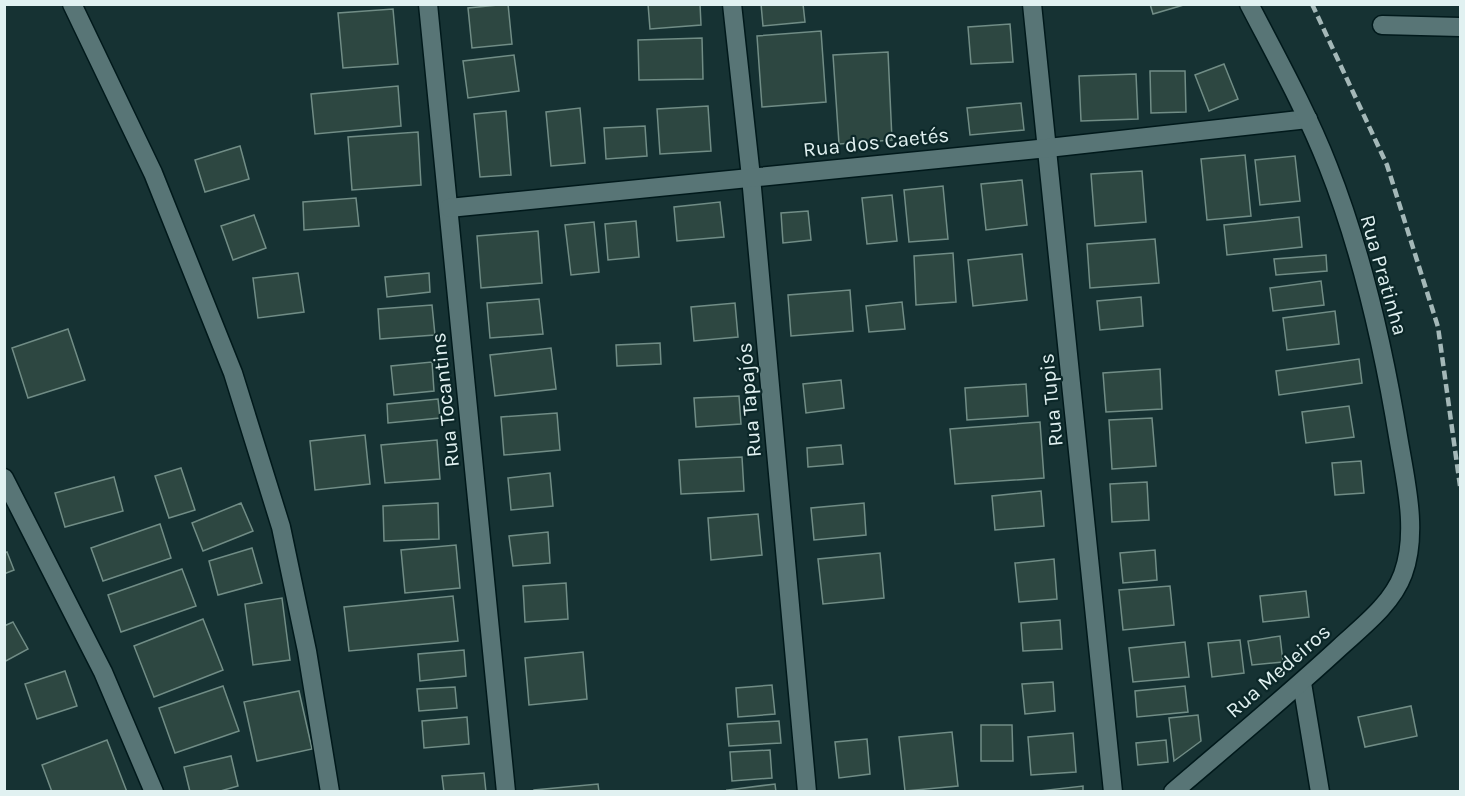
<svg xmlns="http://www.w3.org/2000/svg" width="1465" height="796" font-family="Karla,sans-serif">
	<rect width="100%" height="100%" fill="#163233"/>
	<g fill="#2d4741" stroke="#718d86" stroke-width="1.5">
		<polygon points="508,4 512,44 472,48 468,8"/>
		<polygon points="648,4 700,4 701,25 650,29"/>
		<polygon points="761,4 803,4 805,22 763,26"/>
		<polygon points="1150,4 1187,4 1153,14"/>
		<polygon points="393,9 398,64 343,68 338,13"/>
		<polygon points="1010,24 1013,62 971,64 968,27"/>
		<polygon points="821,31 826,102 762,107 757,36"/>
		<polygon points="702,38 703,79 639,80 638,40"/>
		<polygon points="888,52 892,140 839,144 833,55"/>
		<polygon points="514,55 519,91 468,98 463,61"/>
		<polygon points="1224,64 1238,99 1209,111 1195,75"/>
		<polygon points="1150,71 1185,71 1186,112 1151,113"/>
		<polygon points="1136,74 1138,119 1081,121 1079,76"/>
		<polygon points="398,86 401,126 315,134 311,94"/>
		<polygon points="1021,103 1024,130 970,135 967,108"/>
		<polygon points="708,106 711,151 660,154 657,109"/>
		<polygon points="580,108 585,163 551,166 546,112"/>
		<polygon points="506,111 511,175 480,177 474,114"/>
		<polygon points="645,126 647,156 606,159 604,128"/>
		<polygon points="418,132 421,185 352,190 348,137"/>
		<polygon points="240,146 249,179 205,192 195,160"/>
		<polygon points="1245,155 1251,216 1207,220 1201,159"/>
		<polygon points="1295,156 1300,201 1260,205 1255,160"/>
		<polygon points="1142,171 1146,222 1095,226 1091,174"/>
		<polygon points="1022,180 1027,225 986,230 981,184"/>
		<polygon points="943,186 948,239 909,242 904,190"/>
		<polygon points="892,195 897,241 867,244 862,198"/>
		<polygon points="356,198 359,226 304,230 303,202"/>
		<polygon points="720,202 724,237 677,241 674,207"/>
		<polygon points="808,211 811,240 783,243 781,213"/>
		<polygon points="254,215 266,248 233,260 221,226"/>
		<polygon points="1299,217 1302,247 1227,255 1224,225"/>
		<polygon points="636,221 639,257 608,260 605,224"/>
		<polygon points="594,222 599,272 571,275 565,225"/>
		<polygon points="538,231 542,283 481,288 477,236"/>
		<polygon points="1155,239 1159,283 1090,288 1087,244"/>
		<polygon points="953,253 956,302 916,305 914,256"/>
		<polygon points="1022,254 1027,300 973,306 968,260"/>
		<polygon points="1326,255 1327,271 1276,275 1274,259"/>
		<polygon points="298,273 304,312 258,318 253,278"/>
		<polygon points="429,273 430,292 387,297 385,277"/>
		<polygon points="1321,281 1324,305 1273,311 1270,288"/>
		<polygon points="850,290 853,331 791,336 788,295"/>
		<polygon points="1141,297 1143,326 1100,330 1097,301"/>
		<polygon points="539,299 543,334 490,338 487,303"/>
		<polygon points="902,302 905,329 869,332 866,306"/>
		<polygon points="735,303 738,337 694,341 691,307"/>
		<polygon points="432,305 435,335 380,339 378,309"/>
		<polygon points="1335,311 1339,344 1287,350 1283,318"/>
		<polygon points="68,329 85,380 28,398 12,348"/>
		<polygon points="660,343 661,364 617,366 616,345"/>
		<polygon points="551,348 556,389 495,396 490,355"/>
		<polygon points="1359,359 1362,383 1279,395 1276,371"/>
		<polygon points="432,362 434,391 394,395 391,366"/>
		<polygon points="1160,369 1162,409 1106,412 1103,373"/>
		<polygon points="841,380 844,408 806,413 803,384"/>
		<polygon points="1026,384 1028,416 967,420 965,388"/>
		<polygon points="739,396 741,424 696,427 694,398"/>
		<polygon points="438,399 440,418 388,423 387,404"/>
		<polygon points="1349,406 1354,437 1306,443 1302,412"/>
		<polygon points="557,413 560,450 504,455 501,417"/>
		<polygon points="1152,418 1156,466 1112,469 1109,420"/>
		<polygon points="1040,422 1044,478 955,484 950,429"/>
		<polygon points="365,435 370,484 315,490 310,441"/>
		<polygon points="437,440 440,479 385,483 381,445"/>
		<polygon points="841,445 843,464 808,467 807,448"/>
		<polygon points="742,457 744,491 681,494 679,460"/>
		<polygon points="1361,461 1364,493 1335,495 1332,463"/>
		<polygon points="181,468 195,510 169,518 155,476"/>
		<polygon points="550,473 553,506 511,510 508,478"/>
		<polygon points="114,477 123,511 65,527 55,493"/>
		<polygon points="1147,482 1149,520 1112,522 1110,484"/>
		<polygon points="1041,491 1044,526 995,530 992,496"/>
		<polygon points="241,503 253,531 203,551 192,523"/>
		<polygon points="438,503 439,539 384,541 383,506"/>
		<polygon points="864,503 866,535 814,540 811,508"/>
		<polygon points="758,514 762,555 711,560 708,518"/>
		<polygon points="160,524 171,558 103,581 91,548"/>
		<polygon points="548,532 550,563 513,566 509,536"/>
		<polygon points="456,545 460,588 405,593 401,550"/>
		<polygon points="252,548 262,583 218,595 209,561"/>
		<polygon points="1155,550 1157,580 1123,583 1120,553"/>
		<polygon points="7,552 14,570 4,574 4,553"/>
		<polygon points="880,553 884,598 823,604 818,559"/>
		<polygon points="1054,559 1057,599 1019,602 1015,563"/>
		<polygon points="182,569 196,606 121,632 108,595"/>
		<polygon points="566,583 568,619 525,622 523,586"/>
		<polygon points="1170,586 1174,625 1123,630 1119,590"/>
		<polygon points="1306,591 1309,617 1263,622 1260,596"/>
		<polygon points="453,596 458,641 349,651 344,607"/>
		<polygon points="282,598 290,660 253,665 245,604"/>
		<polygon points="203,619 223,670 154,697 134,646"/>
		<polygon points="1060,620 1062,649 1023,651 1021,623"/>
		<polygon points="13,622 28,649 4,662 4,626"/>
		<polygon points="1280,636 1283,662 1252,665 1248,641"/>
		<polygon points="1240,640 1244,673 1212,677 1208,643"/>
		<polygon points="1185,642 1189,677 1133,682 1129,648"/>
		<polygon points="464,650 466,676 420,681 418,654"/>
		<polygon points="583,652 587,699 529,705 525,658"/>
		<polygon points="65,671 77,706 37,719 25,684"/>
		<polygon points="1053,682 1055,711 1025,714 1022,684"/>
		<polygon points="772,685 775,714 738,717 736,688"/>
		<polygon points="223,686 239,731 175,753 159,708"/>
		<polygon points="1185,686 1188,712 1137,717 1135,691"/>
		<polygon points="455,687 457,708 419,711 417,689"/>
		<polygon points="299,691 312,749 257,761 244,702"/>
		<polygon points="1411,706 1417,736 1365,747 1358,717"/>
		<polygon points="1198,715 1201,741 1174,761 1169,718"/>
		<polygon points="467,717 469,744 424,748 422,721"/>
		<polygon points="779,721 781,743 729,746 727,724"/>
		<polygon points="981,725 1012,725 1013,761 981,761"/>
		<polygon points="952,732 958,786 905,791 899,737"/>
		<polygon points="1073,733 1076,772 1031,775 1028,737"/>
		<polygon points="867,739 870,774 839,778 835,742"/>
		<polygon points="107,740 127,792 52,792 42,765"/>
		<polygon points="1166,740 1168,762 1138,765 1136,743"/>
		<polygon points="770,750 772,778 732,781 730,752"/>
		<polygon points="231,756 238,786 217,792 190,792 184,767"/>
		<polygon points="484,773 486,792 444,792 442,776"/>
		<polygon points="598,784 599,792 534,792 534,790"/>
		<polygon points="775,784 776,792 728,792 727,790"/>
		<polygon points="1083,786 1083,792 1040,792 1039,791"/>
	</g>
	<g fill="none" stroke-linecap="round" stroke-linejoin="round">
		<g stroke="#00191b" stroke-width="21">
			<g id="minor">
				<polyline points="72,4 153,173 233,373 281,527 307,651 330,792"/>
				<polyline points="428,4 506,792"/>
				<polyline points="732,4 751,177 807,792"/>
				<polyline points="1032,4 1113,792"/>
				<polyline points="1382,25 1460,27"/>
				<polyline points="449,208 1048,148 1308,119"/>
				<polyline points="4,478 103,672 154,792"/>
				<polyline points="1302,683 1320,792"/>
				<path d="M1173 792C1229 744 1286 697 1340 647 1363 626 1392 604 1403 574 1418 533 1406 483 1399 442 1384 350 1362 252 1328 166 1306 110 1277 58 1249 4"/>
			</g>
		</g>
		<use href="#minor" stroke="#587576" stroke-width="18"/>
		<polyline stroke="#a4b8b8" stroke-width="4.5" stroke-dasharray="9 4.5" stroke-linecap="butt" points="1312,4 1387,165 1438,327 1460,486"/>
	</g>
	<g text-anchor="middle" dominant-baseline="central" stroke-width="4.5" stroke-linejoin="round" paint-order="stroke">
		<g font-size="21" fill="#e1f1f1" stroke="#0c2829">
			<text transform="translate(876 142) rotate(-6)">Rua dos Caetés</text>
			<text transform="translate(1384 275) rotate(74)">Rua Pratinha</text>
			<text transform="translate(445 400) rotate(-96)">Rua Tocantins</text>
			<text transform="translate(749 400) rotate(-95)">Rua Tapajós</text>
			<text transform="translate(1051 400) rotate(-96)">Rua Tupis</text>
			<text transform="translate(1278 671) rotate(-41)">Rua Medeiros</text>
		</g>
	</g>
	<rect width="1465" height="796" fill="none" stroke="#e1f1f1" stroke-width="12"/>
</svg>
